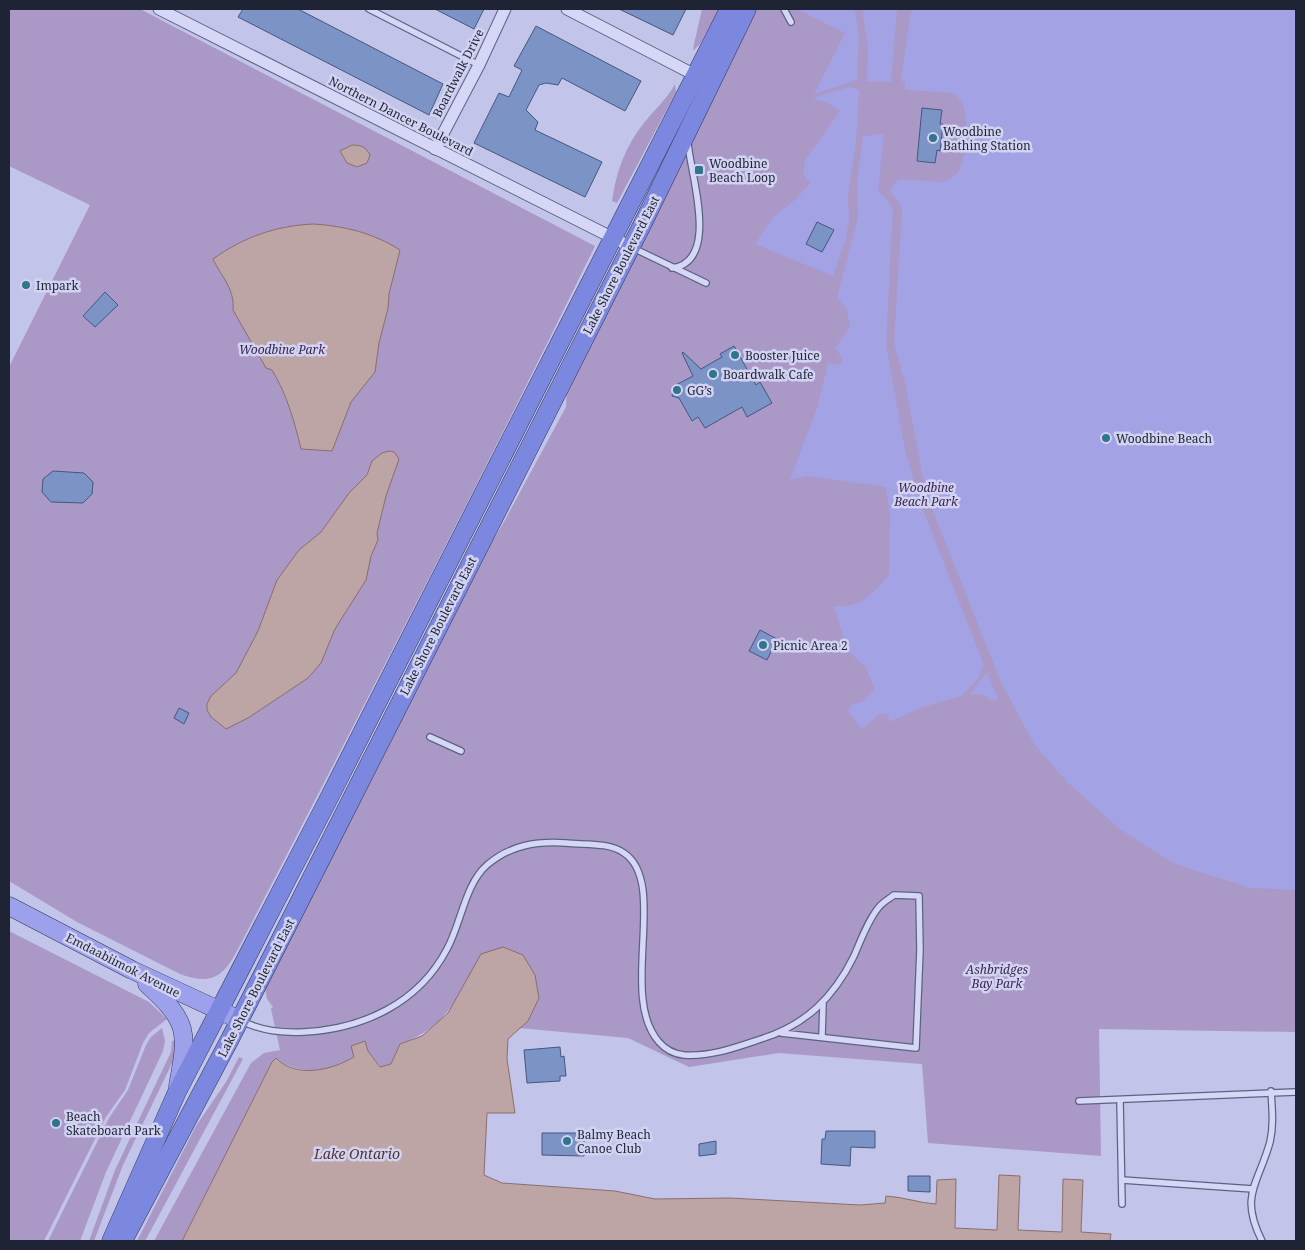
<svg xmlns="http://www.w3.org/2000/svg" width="1305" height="1250" font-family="'Noto Serif',serif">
	<rect width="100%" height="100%" fill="#c3c4ea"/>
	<g fill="#aa98c7">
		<path d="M9 9H140L595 246C480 482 359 715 238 949 224 976 212 986 180 974L77 922 9 881V367L90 205 9 166Z"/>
		<polygon points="702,9 719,9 700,44 694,50 693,49"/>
		<path d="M755 9H1296V1032L1099 1029 1101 1156 928 1143 922 1064 779 1053 689 1067 628 1038 519 1028 528 1021 463 988C446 1017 432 1032 400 1044L391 1064 381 1067 368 1051 365 1041C361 1046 358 1054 353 1057 333 1074 295 1075 276 1058L272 1062 182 1241H154L251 1063 264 1053 280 1050 271 1009 273 1007 267 999 265 988 449 615 505 520 566 407 567 387Z"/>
		<path d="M675 84 676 92 617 203 612 201C616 173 625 146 644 123 655 109 667 99 675 84Z"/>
		<polygon points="9,931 149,1002 167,1019 149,1033 143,1043 125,1090 106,1117 44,1241 9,1241"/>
		<polygon points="162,1028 165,1041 163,1051 106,1172 80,1241 48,1241 109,1118 128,1090 146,1045 151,1037"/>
		<polygon points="177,1040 175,1057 123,1165 94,1241 89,1241 115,1170 171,1052 172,1041"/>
		<polygon points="239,1057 243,1059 150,1232 145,1241 137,1241 196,1126 226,1082"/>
	</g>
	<g fill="#a3a2e4">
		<polygon points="796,9 855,9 859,35 857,80 814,94 845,33"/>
		<polygon points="862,9 897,9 891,82 867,81 868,47"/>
		<polygon points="911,9 1296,9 1296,890 1250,888 1175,864 1121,830 1067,782 1034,744 1001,682 926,494 905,383 894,344 902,208 890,191 897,180 900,179 943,182 958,173 965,154 966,120 964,106 954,93 905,90 905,82 901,81"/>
		<polygon points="849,87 859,90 856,143 848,194 849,220 846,238 833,276 755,244 774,216 795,200 810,183 803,174 805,160 840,111 828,103 812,98"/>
		<path d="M884 134 878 190 893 208 886 344 905 450 920 502 984 665 978 679 961 696 920 708 890 722 887 714H880L862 729 848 711 852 704 862 702 875 689 866 668 848 651 834 606C862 608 872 594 889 575L890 516 886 487 807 476 790 480 818 405 828 363 840 365 843 359 835 348 850 327 847 309 837 298 858 217 857 181 863 136Z"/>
		<polygon points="987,672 998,699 993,702 985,695 970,694"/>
	</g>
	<g fill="#bda5a5" stroke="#8b6d6d">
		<path d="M352 145C361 145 366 147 370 155L367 163 357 167 347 163 340 151Z"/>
		<path d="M313 224C345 226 373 233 400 250L389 294 388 308 379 343 375 372 351 402 332 451 301 449C294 420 287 395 272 370L266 368 233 310C235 289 221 276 213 259 244 237 275 226 313 224Z"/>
		<polygon points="389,451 394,452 399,459 386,496 377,533 378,540 371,556 366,580 335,629 321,663 308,678 248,718 226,729 211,717 207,710 207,704 211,696 236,673 258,631 277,580 299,550 321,532 349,493 367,475 372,461 382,453"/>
		<path d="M503 947 523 955 535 975 539 998 528 1021 508 1039 507 1059 515 1113H487L484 1175 502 1183 615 1191 655 1199 730 1198 860 1205 885 1203 886 1196C904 1197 919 1203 936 1204L937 1180 956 1179 955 1228 997 1230 999 1175 1020 1176 1018 1230 1062 1232 1063 1179 1083 1180 1081 1232 1111 1234 1110 1241H182L272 1062 276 1058C296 1079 332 1070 354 1057L351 1046 365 1041 368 1051 380 1067 391 1064 400 1044 422 1036 448 1013 481 954Z"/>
	</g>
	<g fill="#7c93c6" stroke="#435780">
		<polygon points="243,9 298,9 443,84 429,115 238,17"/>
		<polygon points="435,9 484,9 474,29"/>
		<polygon points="619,9 686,9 673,35"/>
		<polygon points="536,26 641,81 625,111 562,78 558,85 546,83 539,85 526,110 538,122 535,130 602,162 585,197 474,143 499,93 509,97 522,70 514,66"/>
		<polygon points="922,108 942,110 940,124 943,124 940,151 937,150 935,163 917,161"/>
		<polygon points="817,222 834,230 822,252 806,244"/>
		<polygon points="105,292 118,305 95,327 83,316"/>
		<polygon points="734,346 756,385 760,382 772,403 747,417 742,407 705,428 698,417 692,421 679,398 672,396 674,386 693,376 682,353 683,352 701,369 722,357 720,354"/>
		<polygon points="53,471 84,473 93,482 92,494 83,503 51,502 42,492 43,479"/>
		<polygon points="760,630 777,639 767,660 749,651"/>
		<polygon points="179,708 189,713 184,724 174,718"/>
		<polygon points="560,1047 561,1057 564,1056 566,1076 560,1076 560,1081 527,1083 524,1050"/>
		<polygon points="826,1131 875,1131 875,1148 851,1147 850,1166 821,1164 822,1139 825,1139"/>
		<polygon points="542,1133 584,1133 584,1156 542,1155"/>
		<polygon points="716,1141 716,1154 699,1156 699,1144"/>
		<polygon points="908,1176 930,1176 930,1192 908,1191"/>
	</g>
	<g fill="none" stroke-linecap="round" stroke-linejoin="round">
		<g stroke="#5b6383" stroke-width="8">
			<g id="service">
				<polyline points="369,9 479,65"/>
				<polyline points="784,9 791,22"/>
				<polyline points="633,248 706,283"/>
				<path d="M672 268C721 262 690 173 688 143"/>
				<polyline points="430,737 461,751"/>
				<path d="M242 1021C261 1031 282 1033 304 1032 363 1029 419 1003 447 949 461 924 465 884 487 865 510 845 537 841 566 843 584 845 609 842 624 853 669 883 618 996 659 1042 665 1049 674 1054 684 1055 711 1057 737 1047 761 1039 806 1025 834 997 854 956 861 940 868 920 879 907 883 902 889 899 894 895L919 896 920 950 916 1048 781 1033"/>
				<polyline points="822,1036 823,1004"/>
				<polyline points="1120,1100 1122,1204"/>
				<polyline points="1079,1101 1296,1092"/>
				<polyline points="1122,1180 1253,1189"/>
				<path d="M1262 1241C1239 1195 1258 1185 1270 1142 1274 1125 1272 1108 1271 1091"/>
			</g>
		</g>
		<g stroke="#5b6383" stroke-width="13">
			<g id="minor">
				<polyline points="159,9 631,247"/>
				<polyline points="567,9 695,75"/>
				<polyline points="435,149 479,65 505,9"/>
			</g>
		</g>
		<g stroke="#2f3851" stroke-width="19">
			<g id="primary">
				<polyline points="9,906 132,970 240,1020"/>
				<path d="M147 984C189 1022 188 1032 178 1086"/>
			</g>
		</g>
		<g stroke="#2f3851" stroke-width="19">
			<g id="trunk">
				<polyline points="111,1241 177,1092 327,802 729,9"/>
				<polyline points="123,1241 229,1041 643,223 747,9"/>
			</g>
		</g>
		<use href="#service" stroke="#d6d6f6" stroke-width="5.5"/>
		<use href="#minor" stroke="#d6d6f6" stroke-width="11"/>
		<use href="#primary" stroke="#9da0eb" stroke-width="18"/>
		<use href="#trunk" stroke="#7c87df" stroke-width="18"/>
	</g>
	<g fill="#30748d" stroke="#d2d3f2" stroke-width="2">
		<circle cx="933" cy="138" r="5"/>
		<rect x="694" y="165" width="10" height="10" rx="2.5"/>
		<circle cx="26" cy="285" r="5"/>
		<circle cx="735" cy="355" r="5"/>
		<circle cx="713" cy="374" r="5"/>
		<circle cx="677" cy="390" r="5"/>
		<circle cx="1106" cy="438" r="5"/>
		<circle cx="763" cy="645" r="5"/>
		<circle cx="56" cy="1123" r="5"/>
		<circle cx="567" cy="1141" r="5"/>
	</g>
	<g text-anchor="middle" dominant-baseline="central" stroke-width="5" stroke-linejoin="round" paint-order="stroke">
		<g font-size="12" fill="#1e2434" stroke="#d2d3f2">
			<text transform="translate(458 73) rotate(-63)">Boardwalk Drive</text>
			<text transform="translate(401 116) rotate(27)">Northern Dancer Boulevard</text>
			<text transform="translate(621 265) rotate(-63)">Lake Shore Boulevard East</text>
			<text transform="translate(438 626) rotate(-63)">Lake Shore Boulevard East</text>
			<text transform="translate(123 965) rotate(27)">Emdaabiimok Avenue</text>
			<text transform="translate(256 988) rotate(-63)">Lake Shore Boulevard East</text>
		</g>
		<g font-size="12" fill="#1e2434" stroke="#d2d3f2" text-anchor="start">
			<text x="943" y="131">Woodbine<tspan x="943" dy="14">Bathing Station</tspan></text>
			<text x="709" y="163">Woodbine<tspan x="709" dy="14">Beach Loop</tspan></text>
			<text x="36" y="285">Impark</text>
			<text x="745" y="355">Booster Juice</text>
			<text x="723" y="374">Boardwalk Cafe</text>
			<text x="687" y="390">GG’s</text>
			<text x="1116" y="438">Woodbine Beach</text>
			<text x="773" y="645">Picnic Area 2</text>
			<text x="66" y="1116">Beach<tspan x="66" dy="14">Skateboard Park</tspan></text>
			<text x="577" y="1134">Balmy Beach<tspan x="577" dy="14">Canoe Club</tspan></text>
		</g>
		<g font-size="12" font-style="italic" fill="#3c264f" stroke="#d2d3f2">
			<text x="282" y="349">Woodbine Park</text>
			<text x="926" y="487">Woodbine<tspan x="926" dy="14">Beach Park</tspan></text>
			<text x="997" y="969">Ashbridges<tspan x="997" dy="14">Bay Park</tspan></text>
		</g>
		<g font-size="14" font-style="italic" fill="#53362f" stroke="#d2d3f2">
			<text x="357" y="1153">Lake Ontario</text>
		</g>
	</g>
	<rect width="1305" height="1250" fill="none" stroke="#1e2434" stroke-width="20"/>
</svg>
